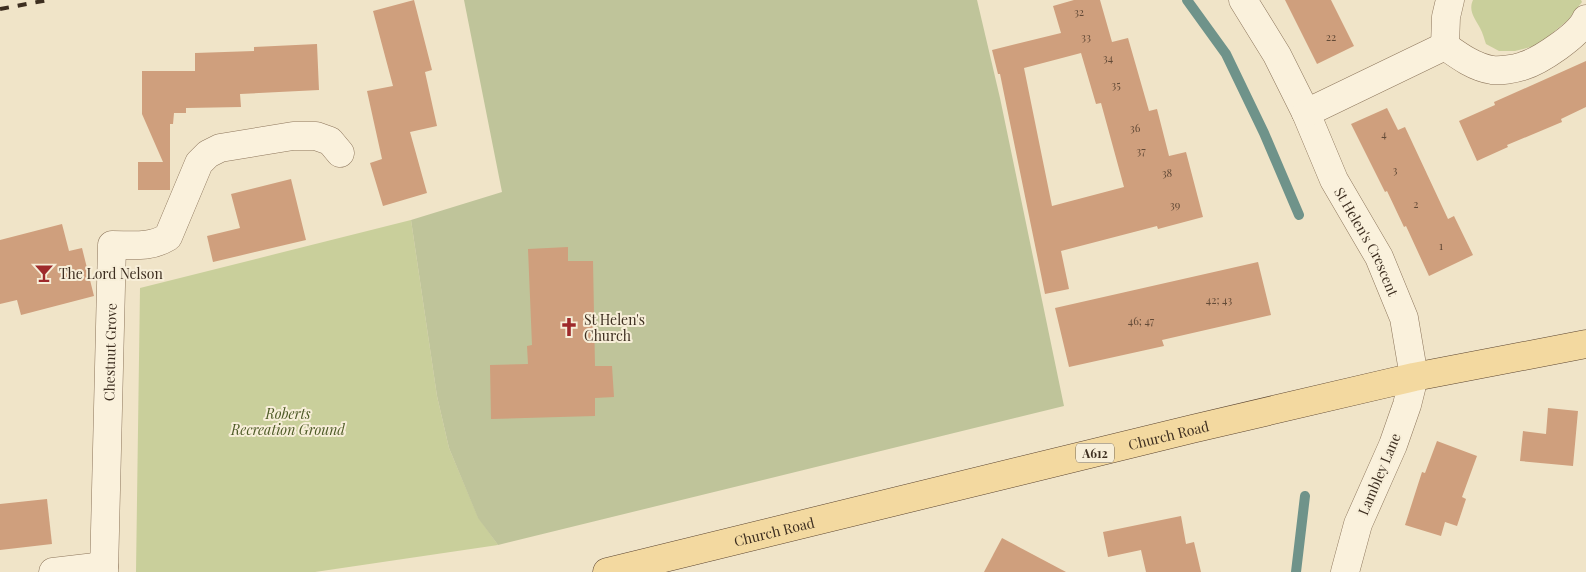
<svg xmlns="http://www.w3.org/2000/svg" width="1586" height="572" font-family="'Playfair Display',serif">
	<rect width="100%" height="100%" fill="#f0e4c8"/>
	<g fill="#c9cf9b">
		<path d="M1473 0H1581L1582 2 1568 20 1538 45 1515 51H1499L1486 44C1484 39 1483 33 1480 28 1475 18 1468 11 1473 0Z"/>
		<polygon points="411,220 437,396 449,448 478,517 498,545 315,572 136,572 140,288"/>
	</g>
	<polygon fill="#bfc49a" points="464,0 977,0 1000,98 1064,406 498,545 478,518 449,448 437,396 411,220 502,192"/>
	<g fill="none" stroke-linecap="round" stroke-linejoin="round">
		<g stroke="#6f938a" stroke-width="10">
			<polyline points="1187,0 1226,54 1264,133 1299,215"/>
			<polyline points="1296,572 1305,496"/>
		</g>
	</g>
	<g fill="#cf9f7d" fill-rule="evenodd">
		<polygon points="414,0 432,70 425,72 437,126 410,132 427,193 383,206 370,163 382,159 367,91 393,86 373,11"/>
		<path d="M1074 0H1100L1112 42 1128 38 1149 111 1157 109 1169 156 1186 152 1203 217 1158 229 1157 226 1061 251 1069 289 1045 294 1000 74H998L992 50 1061 33 1053 6ZM1081 53 1096 104 1101 103 1124 187 1052 206 1024 68Z"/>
		<polygon points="1285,0 1331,0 1354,46 1317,64"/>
		<polygon points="317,44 319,90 240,94 241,107 186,108 186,113 174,113 173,124 170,124 170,190 138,190 138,162 163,162 142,114 142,71 195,71 195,53 254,51 254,47"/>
		<polygon points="1586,61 1586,107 1561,119 1562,122 1507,145 1508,147 1477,161 1459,121 1495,105 1494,102"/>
		<polygon points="1387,108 1398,130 1405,127 1448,219 1454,216 1473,255 1429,276 1406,226 1404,227 1387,191 1385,192 1351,124"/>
		<polygon points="291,179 306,240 213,262 207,236 240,228 231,194"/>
		<polygon points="62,224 69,251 82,248 94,296 21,315 17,300 0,304 0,240"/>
		<polygon points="568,247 568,261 593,261 595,366 612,366 614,397 595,398 595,416 491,419 490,365 528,364 527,346 532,345 528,249"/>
		<polygon points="1258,262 1271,315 1162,340 1164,346 1069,367 1055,308"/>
		<polygon points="1548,408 1578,411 1573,466 1520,461 1523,431 1546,434"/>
		<polygon points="1437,441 1477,456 1462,497 1466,499 1457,526 1445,522 1441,536 1405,525 1422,472 1425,473"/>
		<polygon points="47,499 52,544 0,550 0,504"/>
		<polygon points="1181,516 1186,544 1194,542 1201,572 1146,572 1141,550 1108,557 1103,532"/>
		<polygon points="1002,538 1066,572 984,572"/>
	</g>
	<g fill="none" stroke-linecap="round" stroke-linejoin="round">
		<g stroke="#8d765c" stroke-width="29">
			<g id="street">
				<path id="s1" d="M1243 0 1277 55 1306 113 1334 180 1379 257 1404 318 1414 377 1407 405 1393 445 1358 524 1345 572"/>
				<path d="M1445 46C1459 56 1474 67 1492 70 1500 71 1515 69 1523 66 1540 61 1579 35 1586 19"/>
				<polyline points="1445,46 1446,17 1450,0"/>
				<polyline points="1306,113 1445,46"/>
				<polyline points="53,572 104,566"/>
				<path id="s2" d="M104 572 112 245C133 245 150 248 168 237L199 163 208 154 220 148 293 136H316L330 141 340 153"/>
			</g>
		</g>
		<g stroke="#5b4430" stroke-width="29">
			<g id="primary">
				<path id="s3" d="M607 572 1192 429 1414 377 1586 344"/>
			</g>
		</g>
		<use href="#street" stroke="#faf1dc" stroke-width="28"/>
		<use href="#primary" stroke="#f3d9a0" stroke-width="28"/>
		<polyline stroke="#3d2e20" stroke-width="4" stroke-dasharray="9 9" stroke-linecap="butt" points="0,9 48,0"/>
	</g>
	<defs>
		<g id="bar-bare" transform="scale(1.5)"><path d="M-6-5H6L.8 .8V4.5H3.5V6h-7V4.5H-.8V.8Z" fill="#9e2a2b" stroke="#f7eed8" stroke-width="2.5" paint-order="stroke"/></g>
		<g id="church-bare" transform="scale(1.5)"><path d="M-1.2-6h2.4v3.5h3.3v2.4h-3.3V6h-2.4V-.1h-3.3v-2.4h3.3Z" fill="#9e2a2b" stroke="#f7eed8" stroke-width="2.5" paint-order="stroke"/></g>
	</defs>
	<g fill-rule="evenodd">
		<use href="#bar-bare" x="44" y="273"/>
		<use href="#church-bare" x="569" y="327"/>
	</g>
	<g text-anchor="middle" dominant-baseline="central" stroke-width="4" stroke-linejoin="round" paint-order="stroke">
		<g font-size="11" fill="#624a37">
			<text x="1079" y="11">32</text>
			<text x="1086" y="36">33</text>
			<text x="1331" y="36">22</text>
			<text x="1108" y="57">34</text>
			<text x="1116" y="84">35</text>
			<text x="1135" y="127">36</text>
			<text x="1384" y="133">4</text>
			<text x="1141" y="150">37</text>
			<text x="1395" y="169">3</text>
			<text x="1167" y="172">38</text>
			<text x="1416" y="203">2</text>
			<text x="1175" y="204">39</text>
			<text x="1441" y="245">1</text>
			<text x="1219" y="299">42; 43</text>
			<text x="1141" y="320">46; 47</text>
		</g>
		<rect fill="#f7eed8" stroke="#756857" stroke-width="1" x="1076" y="443.5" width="38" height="19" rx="4"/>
		<g font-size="12" font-weight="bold" fill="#3d2e20">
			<text x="1095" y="453">A612</text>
		</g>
		<g font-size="14" fill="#3d2e20" stroke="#f7eed8">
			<text stroke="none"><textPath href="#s1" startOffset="272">St Helen's Crescent</textPath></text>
			<text stroke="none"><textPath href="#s2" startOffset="220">Chestnut Grove</textPath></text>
			<text stroke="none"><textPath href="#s3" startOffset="578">Church Road</textPath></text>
			<text transform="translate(1379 474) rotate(-67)">Lambley Lane</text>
			<text stroke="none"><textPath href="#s3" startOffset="172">Church Road</textPath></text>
		</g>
		<g font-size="14" fill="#3d2e20" stroke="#f7eed8" text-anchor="start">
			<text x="59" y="273">The Lord Nelson</text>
			<text x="584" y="319">St Helen's<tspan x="584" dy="16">Church</tspan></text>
		</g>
		<g font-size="14" font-style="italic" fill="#4d5a26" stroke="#f7eed8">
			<text x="288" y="413">Roberts<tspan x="288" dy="16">Recreation Ground</tspan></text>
		</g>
	</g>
</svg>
